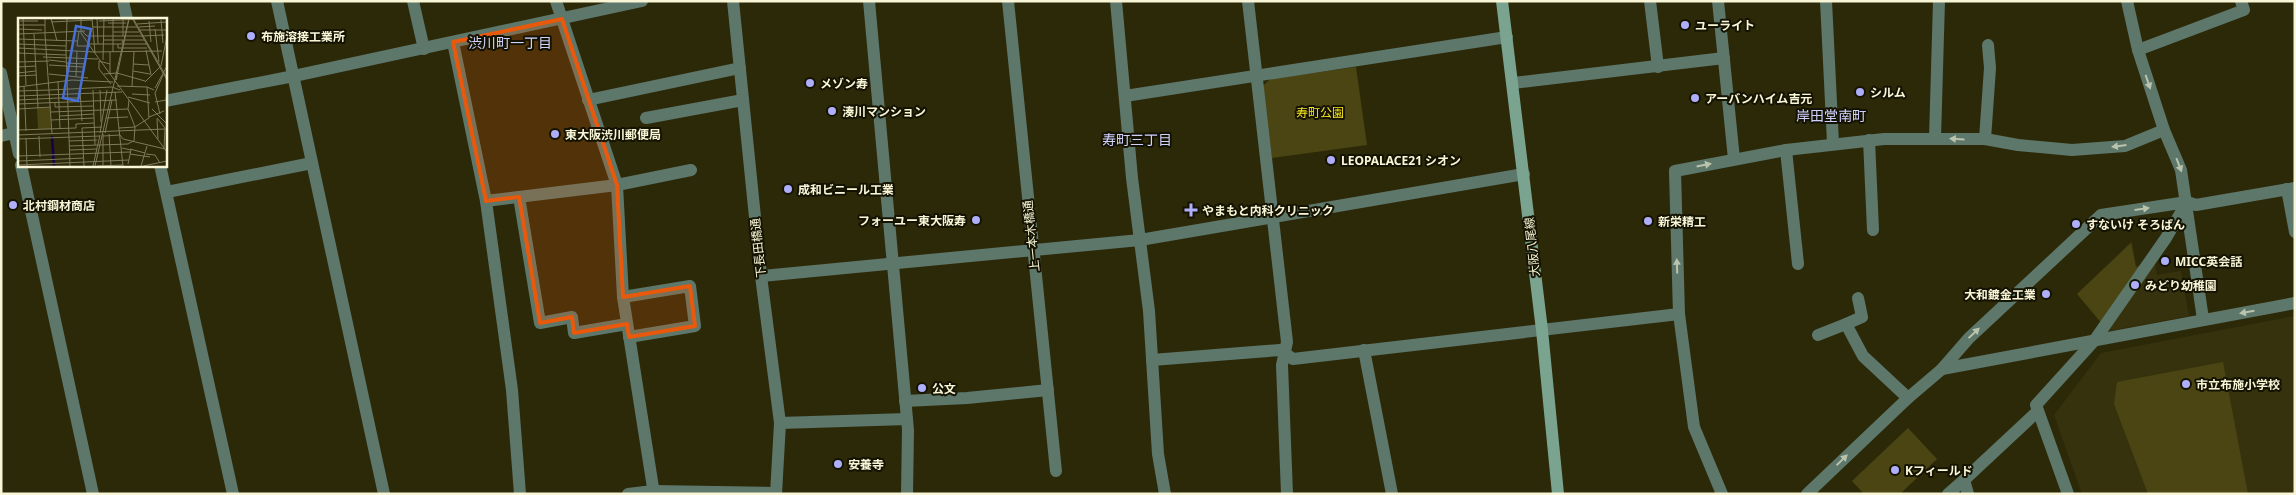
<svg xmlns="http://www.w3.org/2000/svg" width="2296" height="495" font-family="'Noto Sans','Noto Sans JP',sans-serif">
	<rect width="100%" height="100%" fill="#2c2909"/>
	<g fill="#36320d">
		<polygon points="2132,241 2136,266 2155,263 2157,275 2181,271 2189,316 2108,331 2077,294"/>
		<polygon points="2294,316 2295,494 2082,494 2054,415 2101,353"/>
	</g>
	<g fill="#4a4513">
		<polygon points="1356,67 1367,145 1272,158 1262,87 1270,79"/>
		<polygon points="2131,243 2136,267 2146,265 2104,326 2077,294"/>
		<polygon points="2223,362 2248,494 2148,494 2114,404 2117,382"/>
		<polygon points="1908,428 1937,459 1900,494 1864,494 1852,481"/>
	</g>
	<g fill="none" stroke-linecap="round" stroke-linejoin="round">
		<g stroke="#5d776b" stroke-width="12">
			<polyline points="123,1 127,19"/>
			<polyline points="277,1 384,494"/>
			<polyline points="413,1 424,49"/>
			<polyline points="556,1 617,185 623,297 654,494"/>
			<polyline points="733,1 761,276 780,423 776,494"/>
			<polyline points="869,1 908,430 907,494"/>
			<polyline points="1008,1 1056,471"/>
			<polyline points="1116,1 1132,178 1149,311 1158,454 1165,494"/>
			<polyline points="1248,1 1287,342 1282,365 1287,494"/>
			<polyline points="1650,1 1658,67"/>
			<polyline points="1718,1 1734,159"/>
			<polyline points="1826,1 1833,143"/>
			<polyline points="2127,1 2138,50 2164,130 2181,170 2203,319"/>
			<polyline points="453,42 486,201 512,390 520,494"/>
			<polyline points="2138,50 2244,10 2241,1"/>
			<polyline points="1,73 19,154"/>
			<polyline points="1513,83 1724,58"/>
			<polyline points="1125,96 1507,37"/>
			<polyline points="588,100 740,68"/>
			<polyline points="646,118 743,100"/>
			<polyline points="1935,138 1939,1"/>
			<polyline points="1985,139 1990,68 1988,45"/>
			<polyline points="1869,140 1873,230"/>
			<polyline points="1786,150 1798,264"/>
			<polyline points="21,165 93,494"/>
			<polyline points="160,165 233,494"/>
			<polyline points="2287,189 2295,232"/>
			<polyline points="167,192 312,163"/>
			<polyline points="519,197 540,323 572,317 574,333 627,324"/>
			<polyline points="486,201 617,185 691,170"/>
			<polyline points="761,276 1140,240 1524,174"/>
			<polyline points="623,297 690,286 695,326 629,337"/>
			<polyline points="1846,324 1862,317 1858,298"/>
			<polyline points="1818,335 1846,324 1863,356 1908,398"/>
			<polyline points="1364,350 1392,494"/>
			<polyline points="1152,360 1280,350 1293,359 1679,314"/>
			<polyline points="1942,369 2295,303"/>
			<polyline points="905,401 967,398 1048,390"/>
			<polyline points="780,423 907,419"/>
			<polyline points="628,494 653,491 776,493"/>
			<polyline points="1722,494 1694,427 1679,314 1675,171 1786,150 1884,139 1985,139 2018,145 2072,150 2125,146 2164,130"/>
			<polyline points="1807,494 1908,398 1942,369 1969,338 2101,215 2187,202 2196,205 2295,188"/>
			<polyline points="1948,494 1964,480"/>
			<polyline points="1968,494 1964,480 2038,411"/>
			<polyline points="2068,494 2036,405 2094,341 2166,238 2187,202"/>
		</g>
		<g stroke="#5d776b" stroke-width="12">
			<polyline points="165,101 294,76 642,1"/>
			<polyline points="1,136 19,132"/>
		</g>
		<polyline stroke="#7aa490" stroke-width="12" points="1502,1 1542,330 1558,494"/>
	</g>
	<defs><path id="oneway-solid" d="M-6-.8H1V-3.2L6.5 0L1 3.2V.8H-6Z" transform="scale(1.25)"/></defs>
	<g fill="#bac3ac">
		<use href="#oneway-solid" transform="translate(2148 82) rotate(71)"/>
		<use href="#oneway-solid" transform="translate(1957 139) rotate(-176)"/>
		<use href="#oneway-solid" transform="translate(2119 146) rotate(173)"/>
		<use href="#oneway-solid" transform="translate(1704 165) rotate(-11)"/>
		<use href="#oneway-solid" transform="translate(2179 165) rotate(69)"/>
		<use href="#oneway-solid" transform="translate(2142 209) rotate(-8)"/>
		<use href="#oneway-solid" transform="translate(1677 266) rotate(-92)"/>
		<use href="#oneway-solid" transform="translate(2247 312) rotate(170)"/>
		<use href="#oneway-solid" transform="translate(1974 333) rotate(-43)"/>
		<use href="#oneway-solid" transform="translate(1842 460) rotate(-44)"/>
	</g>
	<path fill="#e8590c" fill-opacity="0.2" stroke="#e8590c" stroke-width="4" stroke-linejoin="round" d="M562 19 617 185 623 297 690 286 695 326 629 337 627 324 574 333 572 317 540 323 519 197 486 201 453 42Z"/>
	<g fill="#aeaefa" stroke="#141200" stroke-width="2">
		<circle cx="1685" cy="25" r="5"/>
		<circle cx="251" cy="36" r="5"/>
		<circle cx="810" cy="83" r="5"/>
		<circle cx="1860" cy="92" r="5"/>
		<circle cx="1695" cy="98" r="5"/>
		<circle cx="832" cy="111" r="5"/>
		<circle cx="555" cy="134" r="5"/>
		<circle cx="1331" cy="160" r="5"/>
		<circle cx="788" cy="189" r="5"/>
		<circle cx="13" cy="205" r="5"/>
		<path d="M1188.5 202.5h5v5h5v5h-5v5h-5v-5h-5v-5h5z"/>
		<circle cx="976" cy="220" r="5"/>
		<circle cx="1648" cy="221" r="5"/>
		<circle cx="2076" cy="224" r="5"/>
		<circle cx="2165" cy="261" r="5"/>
		<circle cx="2135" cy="285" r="5"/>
		<circle cx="2046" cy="294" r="5"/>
		<circle cx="2186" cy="384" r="5"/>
		<circle cx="922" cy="388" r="5"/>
		<circle cx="838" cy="464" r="5"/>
		<circle cx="1895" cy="470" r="5"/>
	</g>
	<g text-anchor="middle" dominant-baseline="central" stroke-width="4" stroke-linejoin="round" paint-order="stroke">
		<g font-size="12" font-weight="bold" fill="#f8f6d7" stroke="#141200" text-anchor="start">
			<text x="1695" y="25">ユーライト</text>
			<text x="261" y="36">布施溶接工業所</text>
			<text x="820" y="83">メゾン寿</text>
			<text x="1870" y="92">シルム</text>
			<text x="1705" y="98">アーバンハイム吉元</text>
			<text x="842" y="111">湊川マンション</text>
			<text x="565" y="134">東大阪渋川郵便局</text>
			<text x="1341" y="160">LEOPALACE21 シオン</text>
			<text x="798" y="189">成和ビニール工業</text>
			<text x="23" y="205">北村鋼材商店</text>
			<text x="1202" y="210">やまもと内科クリニック</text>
			<text x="966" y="220" text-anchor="end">フォーユー東大阪寿</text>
			<text x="1658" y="221">新栄精工</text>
			<text x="2086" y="224">すないけ そろばん</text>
			<text x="2175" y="261">MICC英会話</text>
			<text x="2145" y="285">みどり幼稚園</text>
			<text x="2036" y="294" text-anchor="end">大和鍍金工業</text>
			<text x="2196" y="384">市立布施小学校</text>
			<text x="932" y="388">公文</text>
			<text x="848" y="464">安養寺</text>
			<text x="1905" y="470">Kフィールド</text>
		</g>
		<g font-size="12" fill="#f7e620" stroke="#141200">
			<text x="1320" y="112">寿町公園</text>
		</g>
		<g font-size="12" fill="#f8f6d7" stroke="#141200">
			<text transform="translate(1031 236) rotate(-96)">上一本木橋通</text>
			<text transform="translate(1532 247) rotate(-96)">大阪八尾線</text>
			<text transform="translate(758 248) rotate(-96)">下長田橋通</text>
		</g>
		<g font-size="14" fill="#d0d2fd" stroke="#141200">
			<text x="510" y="42">渋川町一丁目</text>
			<text x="1831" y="115">岸田堂南町</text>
			<text x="1137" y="139">寿町三丁目</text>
		</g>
	</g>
	<g transform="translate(18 18)">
		<rect width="149" height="149" fill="#2c2909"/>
		<path d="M19 90H32L33 111H20Z" fill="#4a4513"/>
		<path fill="none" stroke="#16004b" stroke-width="2.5" d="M34 118 36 148"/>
		<path fill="none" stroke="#7e7b5b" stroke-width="1" d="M5 0 8 67M33 0 39 23M63 0V15L76 34 144 33M74 0 77 35M79 0 80 26M114 0 149 62M115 0 149 60M95 1V34M143 2 145 25M2 3H20M81 3 149 0M131 3 133 24M33 4 74 2M90 5H108M119 6 149 4M0 7H27M75 9H119M121 9 137 8M0 11 24 12M137 11 141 44M122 12H149M61 13 59 28H72M64 13 69 18H124M95 14H121M0 16 67 13M16 16 20 90M27 16 34 116M27 16V0M105 18V0M124 18 146 17M0 21 59 23M86 22H105L104 25M106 22H126M0 26 48 28M70 26H129M100 26V30H129M0 30 76 34 149 134M128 32 133 57M48 33 52 148M48 33 49 0M92 34V55M0 35 48 37M25 39 80 41M31 42 48 44M85 42 86 0M0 44 31 43M48 45 68 46M92 46 81 43V51L93 66M115 46 131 47M31 47 65 49M143 48 149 18M0 49 18 48M48 53 66 54M115 53 132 56M0 55 18 53M31 56 70 60M86 56 99 55 127 63M0 58 18 57M58 58 59 33M99 58 98 62 111 1M40 63 42 111M127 64 143 48M6 68 8 113M99 68 129 69 136 72M114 68 116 34M0 69 54 62 95 64M137 70 149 48M32 72 94 69 102 72M75 72 77 127M82 72 83 104M0 73 32 72M62 73 64 103M97 74 105 148M114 76 132 77M0 78 104 74M110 79 132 85M41 80H63M0 82 41 80M111 82 110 91 117 109 116 123M137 84 148 82 149 74M37 85V89L76 88M0 86 99 82M0 91 33 89M134 91 149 106M33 94 110 91M142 96 137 75 145 57M42 98 76 96M131 99 146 93M88 100 110 99M139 100 147 110 146 130M139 101 140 121M33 102 76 100M117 109 131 100 129 69M101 110 117 109M0 112 58 110V106L76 105M82 115 89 72M87 115 94 82M85 116V148M91 116 93 148M0 117 147 111M21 118 22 139M85 118 102 117 105 121 147 131M8 120 9 148M0 121 82 118M51 123 79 122M51 128 110 126 115 123M104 130 113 132 110 146M112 131 127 135M51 132 79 131M112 136 132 139M128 136 137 137 142 145M0 138 112 134M1 143 66 140M0 147 111 142M66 148 64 110 84 109M75 148 82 117M77 148 111 0M79 148 105 147M123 148 129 128M125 148 149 143"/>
		<path fill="#4970d8" fill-opacity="0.15" stroke="#4970d8" stroke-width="2.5" d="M58 8 73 11 60 83 45 80Z"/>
		<rect width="149" height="149" fill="none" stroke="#f8f6d7" stroke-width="2.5"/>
	</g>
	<rect width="2296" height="495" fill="none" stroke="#f8f6d7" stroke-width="5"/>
</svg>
